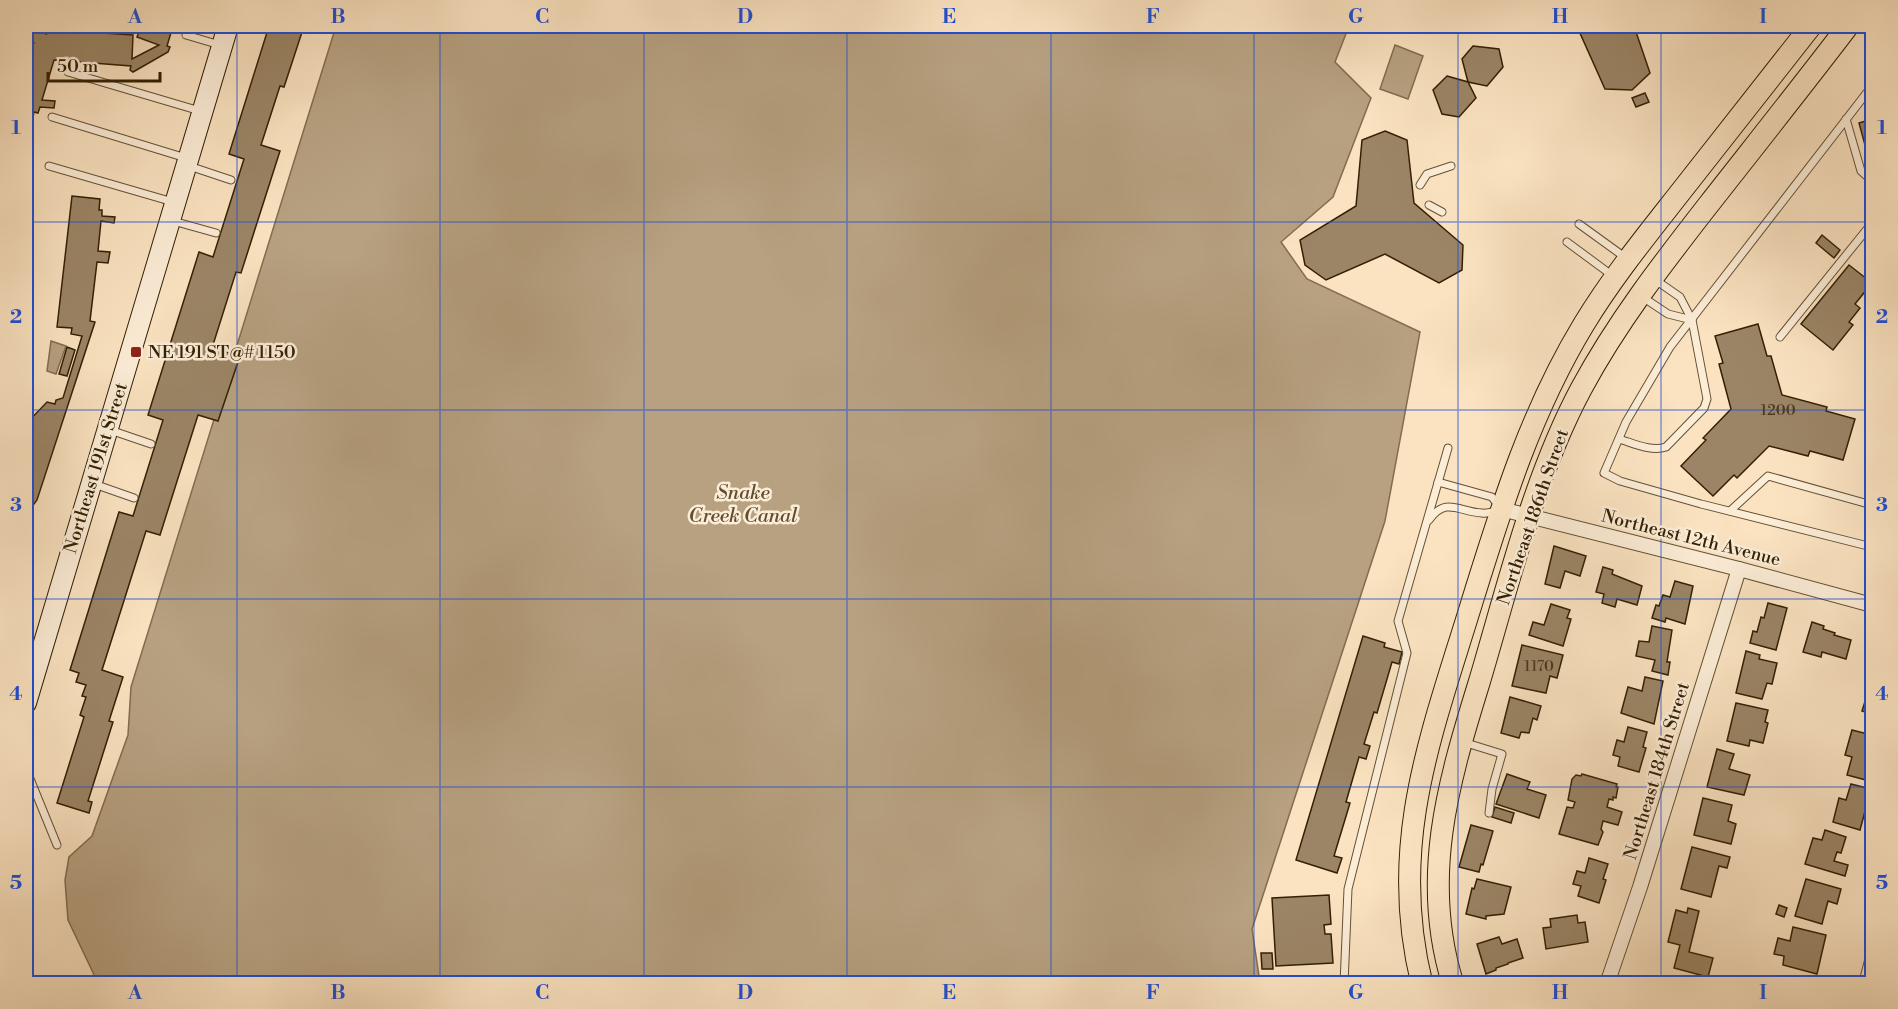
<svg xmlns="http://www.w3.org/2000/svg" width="1898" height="1009" font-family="'Libre Bodoni',serif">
	<rect width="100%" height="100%" fill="#fbe3c1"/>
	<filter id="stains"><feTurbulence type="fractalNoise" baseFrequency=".00333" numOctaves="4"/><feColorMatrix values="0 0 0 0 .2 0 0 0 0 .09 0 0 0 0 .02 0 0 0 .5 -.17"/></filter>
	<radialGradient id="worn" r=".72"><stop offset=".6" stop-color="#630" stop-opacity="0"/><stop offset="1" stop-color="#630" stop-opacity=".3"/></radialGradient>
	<g fill="#b7a181" stroke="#826d4f" stroke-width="1.5">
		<polygon points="336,26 1349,26 1335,62 1371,98 1333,197 1281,242 1307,279 1420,332 1385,521 1252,929 1260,983 98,983 68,920 65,880 69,857 92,836 128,735 131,687"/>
		<polygon points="1395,45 1423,56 1408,99 1380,89"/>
		<polygon points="51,341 66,346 56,374 47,371"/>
	</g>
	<g fill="#9b8566" stroke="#332004" stroke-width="1.5">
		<polygon points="141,26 173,26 167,46 170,47 168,52 133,72 130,70 131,66 54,60 42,100 55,101 54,108 40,107 38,113 34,112 32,121 26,119 26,50 34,43 30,35 42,28 46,34 56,30 133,35 132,59 159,45 137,37"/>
		<polygon points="269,26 304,26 284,87 280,86 261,145 280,151 241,273 236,272 212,348 240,356 218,421 198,415 160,535 146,531 102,670 123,677 109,721 113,722 88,801 92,802 89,813 57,803 84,717 80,715 86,697 82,696 86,685 76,682 79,673 70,670 119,512 133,516 163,420 148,415 199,252 213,257 244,159 229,154"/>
		<polygon points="1552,26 1634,26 1650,73 1632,90 1605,89 1579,31"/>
		<polygon points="1473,46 1499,49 1503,67 1487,86 1468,82 1462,59"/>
		<polygon points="1447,76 1468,82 1476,98 1459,117 1442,114 1433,90"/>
		<polygon points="1645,93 1649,102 1636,107 1632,98"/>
		<polygon points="1872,119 1872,167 1871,167 1859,123"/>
		<polygon points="1385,131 1407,140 1414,203 1463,245 1462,270 1439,283 1385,254 1326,280 1305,265 1300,240 1356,206 1362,140"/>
		<polygon points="72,196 100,199 99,210 102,210 102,216 115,217 114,223 101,221 98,251 110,252 108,263 97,262 90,321 95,322 37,500 28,512 30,518 26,520 29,526 26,529 26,424 47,402 55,404 56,400 63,398 82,336 71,334 72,328 57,327"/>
		<polygon points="1822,235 1840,250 1834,258 1816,243"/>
		<polygon points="1849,265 1872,283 1855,304 1860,308 1849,322 1853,325 1833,350 1801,324"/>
		<polygon points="1758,324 1767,356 1771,356 1782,395 1827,407 1826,411 1855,419 1843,460 1810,451 1808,456 1769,446 1737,478 1734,475 1713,496 1681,466 1706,440 1703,438 1731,409 1719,364 1723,363 1715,336"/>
		<polygon points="67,347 75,350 67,376 59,374"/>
		<polygon points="1554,546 1586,556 1580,576 1565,571 1560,588 1545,584"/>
		<polygon points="1603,567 1613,570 1612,574 1642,586 1637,605 1617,599 1615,607 1602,603 1604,594 1596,592"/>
		<polygon points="1675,581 1693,586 1685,624 1666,618 1665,622 1652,618 1656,605 1659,606 1663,595 1670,597"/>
		<polygon points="1768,603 1787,608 1776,650 1750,643 1753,631 1757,632 1761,617 1764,618"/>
		<polygon points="1551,604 1570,610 1567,618 1571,619 1563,646 1529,635 1533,622 1544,625"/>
		<polygon points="1812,622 1824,626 1823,629 1835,633 1834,635 1851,640 1846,659 1822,652 1821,657 1803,652"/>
		<polygon points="1652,626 1672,630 1667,662 1670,662 1668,675 1652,671 1655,660 1636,656 1639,641 1649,642"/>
		<polygon points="1363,636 1385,643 1384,647 1402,652 1399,664 1392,662 1377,713 1374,712 1364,744 1370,746 1366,759 1359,757 1346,802 1350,803 1334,856 1342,858 1337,873 1296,860"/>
		<polygon points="1872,641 1872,662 1867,660"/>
		<polygon points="1522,645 1563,655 1557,678 1550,676 1546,693 1512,686"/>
		<polygon points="1746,651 1760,655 1759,659 1777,663 1772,684 1767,683 1762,699 1736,693"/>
		<polygon points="1645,677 1663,681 1654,724 1621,713 1628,687 1642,691"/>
		<polygon points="1868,692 1872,694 1872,714 1862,711"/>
		<polygon points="1510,697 1541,706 1537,720 1533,718 1529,733 1521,732 1519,738 1501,733"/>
		<polygon points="1736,703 1768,710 1765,722 1768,723 1763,743 1750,740 1749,746 1727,741"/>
		<polygon points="1628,727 1647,732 1643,747 1646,748 1639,772 1618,766 1620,757 1613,755 1617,740 1624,742"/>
		<polygon points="1852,730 1872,735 1872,763 1866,780 1847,775 1852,757 1845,755"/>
		<polygon points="1717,749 1734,754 1729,769 1750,775 1744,795 1707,787"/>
		<polygon points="1507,774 1530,782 1527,789 1546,795 1539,818 1496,804"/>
		<polygon points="1582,774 1617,784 1616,787 1618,787 1616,798 1613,797 1613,800 1609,799 1607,807 1622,812 1618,825 1603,821 1601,829 1603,832 1598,845 1559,834 1567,807 1573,808 1575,802 1568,800 1572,779 1576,775 1581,776"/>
		<polygon points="1851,784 1871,789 1860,830 1833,822 1839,798 1846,800"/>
		<polygon points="1703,798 1732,805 1728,821 1736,824 1731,844 1694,835"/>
		<polygon points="1495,807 1514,813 1511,823 1492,817"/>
		<polygon points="1471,825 1493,831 1483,865 1481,864 1479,872 1459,867"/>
		<polygon points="1825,830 1846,837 1841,853 1837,852 1834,861 1848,865 1845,876 1805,864 1813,838 1822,840"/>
		<polygon points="1692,847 1730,857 1727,868 1719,866 1711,897 1681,889"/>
		<polygon points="1589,858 1608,864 1603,879 1606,880 1599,903 1578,896 1581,886 1573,884 1577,871 1585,873"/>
		<polygon points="1477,879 1511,887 1504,914 1486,916 1486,919 1466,914 1472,888 1474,889"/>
		<polygon points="1806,879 1841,889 1837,904 1828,901 1822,924 1795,916"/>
		<polygon points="1329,895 1331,924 1324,925 1325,934 1331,934 1333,963 1276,966 1272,898"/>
		<polygon points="1779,905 1787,908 1784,917 1776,914"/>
		<polygon points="1688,908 1699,911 1689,952 1713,958 1708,977 1674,968 1680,945 1668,942 1676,910 1687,913"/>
		<polygon points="1577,915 1578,923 1585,922 1588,942 1546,949 1543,928 1551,927 1550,919"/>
		<polygon points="1793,927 1826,935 1817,974 1783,965 1784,956 1774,954 1778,938 1790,941"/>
		<polygon points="1499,937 1502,944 1517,939 1523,958 1508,963 1508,964 1496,968 1496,970 1486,974 1477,944"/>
		<polygon points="1261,953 1272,953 1273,969 1262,969"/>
		<polygon points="1785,976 1805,981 1805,984 1784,984"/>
	</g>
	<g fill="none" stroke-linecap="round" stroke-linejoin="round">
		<g stroke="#655133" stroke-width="9">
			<g id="lane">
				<polyline points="189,26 186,35 220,45"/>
				<polyline points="68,72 200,111"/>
				<polyline points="1872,86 1670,347 1626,422 1604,473 1620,481 1701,504 1872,547"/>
				<polyline points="52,117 186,158"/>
				<polyline points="1846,119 1861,171 1872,181"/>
				<polyline points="49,166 173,202"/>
				<polyline points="189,166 231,180"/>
				<polyline points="1420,185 1427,174 1451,166"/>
				<polyline points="1429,205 1442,212"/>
				<polyline points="173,221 216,233"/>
				<polyline points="1579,224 1626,258"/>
				<polyline points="1567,242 1613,276"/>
				<polyline points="1641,296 1668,314 1692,320"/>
				<polyline points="1780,337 1872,223"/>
				<polyline points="110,430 151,444"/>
				<path d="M1619 439C1633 443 1651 452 1666 447L1704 408 1707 399 1692 320 1680 297 1654 279"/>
				<polyline points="94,484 134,498"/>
				<polyline points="1730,511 1768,476 1872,505"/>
				<path d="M1429 520C1446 496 1459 512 1482 513 1488 514 1495 511 1501 509L1492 497 1438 482"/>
				<polyline points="1463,742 1502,754 1492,789 1489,813"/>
				<polyline points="26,769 57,845"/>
				<polyline points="1344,984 1348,889 1407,653 1398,621 1448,448"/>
			</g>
		</g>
		<g stroke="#655133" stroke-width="16">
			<g id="street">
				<polyline points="1501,509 1739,569 1872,605"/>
				<polyline points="1564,984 1575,984"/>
				<polyline points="1607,984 1640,887 1739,569"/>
				<polyline points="1866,984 1872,961"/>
			</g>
		</g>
		<g stroke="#332004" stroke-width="22">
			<polyline id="secondary" points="26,703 228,26"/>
		</g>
		<g stroke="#332004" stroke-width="23">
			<g id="primary">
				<path d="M1422 984C1387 844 1432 733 1472 602 1502 505 1531 411 1584 324 1612 278 1646 236 1679 194 1723 138 1767 82 1811 26"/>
				<path d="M1453 984C1420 879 1448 783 1479 683 1508 586 1533 479 1581 389 1617 322 1663 263 1709 204 1756 144 1803 85 1848 26"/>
			</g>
		</g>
		<use href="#lane" stroke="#fcedd7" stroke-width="7"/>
		<use href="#street" stroke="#fcedd7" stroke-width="14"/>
		<use href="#secondary" stroke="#fcedd7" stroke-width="20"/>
		<use href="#primary" stroke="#fbe3c1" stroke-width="21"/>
	</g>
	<path fill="none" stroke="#1d4ed8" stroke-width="1.5" stroke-opacity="0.55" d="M237 26V984M440 26V984M644 26V984M847 26V984M1051 26V984M1254 26V984M1458 26V984M1661 26V984M26 222H1872M26 410H1872M26 599H1872M26 787H1872"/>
	<rect fill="#8f2418" stroke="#fcedd7" stroke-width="2" x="130" y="346" width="12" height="12" rx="3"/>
	<g text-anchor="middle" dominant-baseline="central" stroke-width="5" stroke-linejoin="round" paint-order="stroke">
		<g font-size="15" fill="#4d391c">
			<text x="1778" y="410">1200</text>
			<text x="1539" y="666">1170</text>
		</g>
		<g font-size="18" fill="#332004" stroke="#fcedd7" text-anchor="start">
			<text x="148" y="352">NE 191 ST@# 1150</text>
		</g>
		<g font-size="18" fill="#332004" stroke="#fcedd7">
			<text transform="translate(96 468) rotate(-73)">Northeast 191st Street</text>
			<text transform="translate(1533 517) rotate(-71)">Northeast 186th Street</text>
			<text transform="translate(1691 538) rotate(14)">Northeast 12th Avenue</text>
			<text transform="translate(1657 771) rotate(-73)">Northeast 184th Street</text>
		</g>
		<g font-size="20" font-style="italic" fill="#614d30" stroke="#fcedd7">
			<text x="743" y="493">Snake<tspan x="743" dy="23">Creek Canal</tspan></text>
		</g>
	</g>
	<rect width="1898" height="1009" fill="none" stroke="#fbe3c1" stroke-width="66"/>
	<path d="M48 72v9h112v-9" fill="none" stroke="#332004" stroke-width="3"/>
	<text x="57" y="72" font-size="18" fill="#332004" stroke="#fcedd7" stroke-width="4.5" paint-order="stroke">50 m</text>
	<rect x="33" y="33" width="1832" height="943" fill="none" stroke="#1d4ed8" stroke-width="2"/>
	<g font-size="20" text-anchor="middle" font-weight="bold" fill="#1d4ed8">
		<text x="135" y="23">A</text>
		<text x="338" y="23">B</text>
		<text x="542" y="23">C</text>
		<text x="745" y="23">D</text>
		<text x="949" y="23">E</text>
		<text x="1153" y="23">F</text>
		<text x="1356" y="23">G</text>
		<text x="1560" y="23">H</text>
		<text x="1763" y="23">I</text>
		<text x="16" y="134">1</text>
		<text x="1882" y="134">1</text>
		<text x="16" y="323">2</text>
		<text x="1882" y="323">2</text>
		<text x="16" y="511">3</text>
		<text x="1882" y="511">3</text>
		<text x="16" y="700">4</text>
		<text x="1882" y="700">4</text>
		<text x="16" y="889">5</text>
		<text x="1882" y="889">5</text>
		<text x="135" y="999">A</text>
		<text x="338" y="999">B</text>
		<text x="542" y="999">C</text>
		<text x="745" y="999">D</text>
		<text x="949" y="999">E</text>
		<text x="1153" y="999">F</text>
		<text x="1356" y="999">G</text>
		<text x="1560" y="999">H</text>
		<text x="1763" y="999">I</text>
	</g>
	<rect width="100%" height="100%" filter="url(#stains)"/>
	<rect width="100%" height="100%" fill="url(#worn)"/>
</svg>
